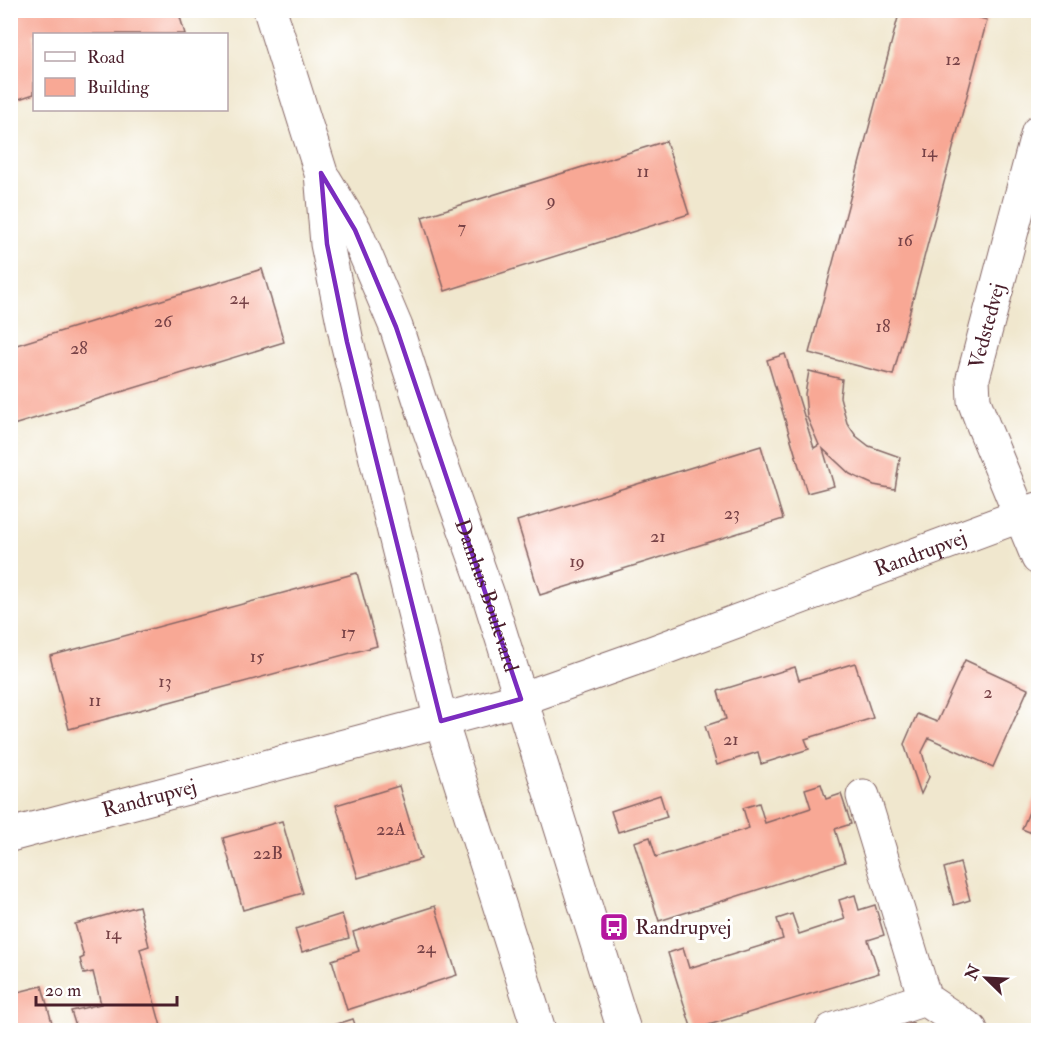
<svg xmlns="http://www.w3.org/2000/svg" width="1049" height="1041" font-family="'IM FELL Double Pica',serif">
	<rect width="100%" height="100%" fill="#fff"/>
	<filter id="ink" filterUnits="userSpaceOnUse"><feTurbulence type="fractalNoise" baseFrequency=".0167" numOctaves="2"/><feDisplacementMap in="SourceGraphic" scale="12" xChannelSelector="R" yChannelSelector="G"/><feConvolveMatrix kernelMatrix="1 2 1 2 8 2 1 2 1" color-interpolation-filters="sRGB"/></filter>
	<filter id="wash" filterUnits="userSpaceOnUse"><feTurbulence type="fractalNoise" baseFrequency=".008" numOctaves="4" result="noise"/><feDisplacementMap in="SourceGraphic" scale="24" xChannelSelector="R" yChannelSelector="G"/><feGaussianBlur stdDeviation="1.35" result="paint"/><feColorMatrix in="noise" values="0 0 0 0 0 0 0 0 0 0 0 0 0 0 0 0 0 1.4 0 .05"/><feComposite in="paint" operator="in"/></filter>
	<g filter="url(#wash)">
		<rect width="100%" height="100%" fill="#f0e7ce"/>
		<g id="blocks">
			<g fill="#f8a895">
				<polygon points="23,10 178,10 185,34 34,34 34,94 10,102 10,14"/>
				<polygon points="900,10 952,10 987,20 893,375 809,353"/>
				<polygon points="666,141 689,214 445,291 422,217"/>
				<polygon points="262,269 284,342 10,426 10,347"/>
				<polygon points="785,354 814,448 819,445 807,417 805,394 809,371 842,379 840,397 847,423 856,436 869,446 900,457 895,489 874,485 850,474 823,449 834,486 807,493 767,360"/>
				<polygon points="761,446 783,519 540,595 517,521"/>
				<polygon points="357,573 377,646 69,729 50,656"/>
				<polygon points="965,660 1028,689 993,767 929,738 922,752 929,777 921,794 904,744 917,714 937,722"/>
				<polygon points="855,663 873,718 805,739 809,749 761,764 758,752 717,765 705,726 726,719 718,691 795,667 799,680"/>
				<polygon points="821,784 826,799 841,794 851,824 835,829 845,862 659,921 634,842 650,837 656,857 749,828 743,808 759,803 765,823 811,808 805,789"/>
				<polygon points="399,786 421,859 358,878 336,805"/>
				<polygon points="1038,790 1038,832 1037,835 1022,829"/>
				<polygon points="660,795 667,817 618,832 611,811"/>
				<polygon points="282,821 303,893 243,910 223,838"/>
				<polygon points="960,863 970,900 954,905 944,868"/>
				<polygon points="855,895 859,910 875,905 884,935 868,940 879,973 692,1030 668,953 683,948 689,968 783,939 777,919 792,914 799,934 845,919 839,900"/>
				<polygon points="139,906 149,946 140,949 162,1030 77,1030 71,1011 101,1004 93,972 84,974 80,959 84,957 75,924"/>
				<polygon points="435,906 457,975 347,1010 332,960 359,951 353,932"/>
				<polygon points="342,914 349,938 302,952 295,929"/>
				<polygon points="42,986 54,1030 10,1030 10,994"/>
				<polygon points="353,1019 357,1030 333,1030 331,1026"/>
				<polygon points="913,1023 915,1030 899,1030 898,1027"/>
			</g>
		</g>
	</g>
	<g filter="url(#ink)">
		<use href="#blocks" fill-opacity="0" stroke="#846564" stroke-width="1.5"/>
		<g fill="none" stroke-linecap="round" stroke-linejoin="round">
			<g stroke="#846564" stroke-width="35">
				<g id="minor">
					<polyline points="270,10 321,173 327,244 347,342 441,721 539,1030"/>
					<polyline points="1038,132 973,378 974,401 983,425 1038,558"/>
					<path id="s1" d="M325 180 355 230 396 327 429 429 491 603 624 1030"/>
					<polyline points="863,796 925,999 971,1030"/>
					<path id="s2" d="M10 835 521 699 651 653 1038 509"/>
					<polyline points="832,1030 925,999"/>
				</g>
			</g>
			<use href="#minor" stroke="#fff" stroke-width="33"/>
		</g>
	</g>
	<path fill="none" stroke="#7b2cbf" stroke-width="4.5" stroke-linejoin="round" d="M321 173 355 230 396 327 521 699 441 721 347 342 327 244Z"/>
	<defs>
		<g id="bus-square" transform="scale(1.5)"><rect x="-9" y="-9" width="18" height="18" rx="4" fill="#b5179e" stroke="#fff"/><path d="M-5-6H5V4H4V6H2V4H-2V6H-4V4H-5ZM-3.5-4V0h7V-4ZM-3.5 1.2v1.5H-2V1.2ZM2 1.2v1.5H3.5V1.2Z" fill="#fff"/></g>
	</defs>
	<g fill-rule="evenodd">
		<use href="#bus-square" x="614" y="927"/>
	</g>
	<g text-anchor="middle" dominant-baseline="central" stroke-width="6" stroke-linejoin="round" paint-order="stroke">
		<g font-size="18" fill="#764146">
			<text x="953" y="59">12</text>
			<text x="929" y="151">14</text>
			<text x="643" y="171">11</text>
			<text x="551" y="200">9</text>
			<text x="462" y="227">7</text>
			<text x="905" y="240">16</text>
			<text x="239" y="298">24</text>
			<text x="163" y="321">26</text>
			<text x="883" y="326">18</text>
			<text x="79" y="348">28</text>
			<text x="732" y="513">23</text>
			<text x="658" y="536">21</text>
			<text x="577" y="561">19</text>
			<text x="348" y="632">17</text>
			<text x="257" y="656">15</text>
			<text x="165" y="681">13</text>
			<text x="988" y="692">2</text>
			<text x="95" y="700">11</text>
			<text x="731" y="739">21</text>
			<text x="391" y="829">22A</text>
			<text x="268" y="853">22B</text>
			<text x="113" y="933">14</text>
			<text x="426" y="947">24</text>
		</g>
		<g font-size="21" fill="#4a1f2b" stroke="#fff">
			<text transform="translate(987 326) rotate(-75)">Vedstedvej</text>
			<text stroke="none"><textPath href="#s2" startOffset="954">Randrupvej</textPath></text>
			<text stroke="none"><textPath href="#s1" startOffset="447">Damhus Boulevard</textPath></text>
			<text stroke="none"><textPath href="#s2" startOffset="144">Randrupvej</textPath></text>
		</g>
		<g font-size="21" fill="#4a1f2b" stroke="#fff" text-anchor="start">
			<text x="635" y="927">Randrupvej</text>
		</g>
	</g>
	<rect width="1049" height="1041" fill="none" stroke="#fff" stroke-width="36"/>
	<rect x="33" y="33" width="195" height="78" fill="#ffffff" stroke="#b7a5aa" stroke-width="1.5"/>
	<rect x="45" y="52" width="30" height="9" fill="#ffffff" stroke="#b7a5aa" stroke-width="1.5"/>
	<text x="87" y="63" font-size="18" fill="#4a1f2b">Road</text>
	<rect x="45" y="78" width="30" height="18" fill="#f8a895" stroke="#b7a5aa" stroke-width="1.5"/>
	<text x="87" y="93" font-size="18" fill="#4a1f2b">Building</text>
	<g transform="translate(986 978) rotate(294)" stroke="#ffffff" stroke-width="4.5" paint-order="stroke">
	<path d="M0-4.5L10 22L0 15L-10 22Z" fill="#4a1f2b"/>
	<text y="-9" font-size="16" font-weight="bold" text-anchor="middle" fill="#4a1f2b">N</text>
	</g>
	<path d="M36 996v9h141v-9" fill="none" stroke="#4a1f2b" stroke-width="3"/>
	<text x="45" y="996" font-size="18" fill="#4a1f2b" stroke="#ffffff" stroke-width="4.5" paint-order="stroke">20 m</text>
</svg>
